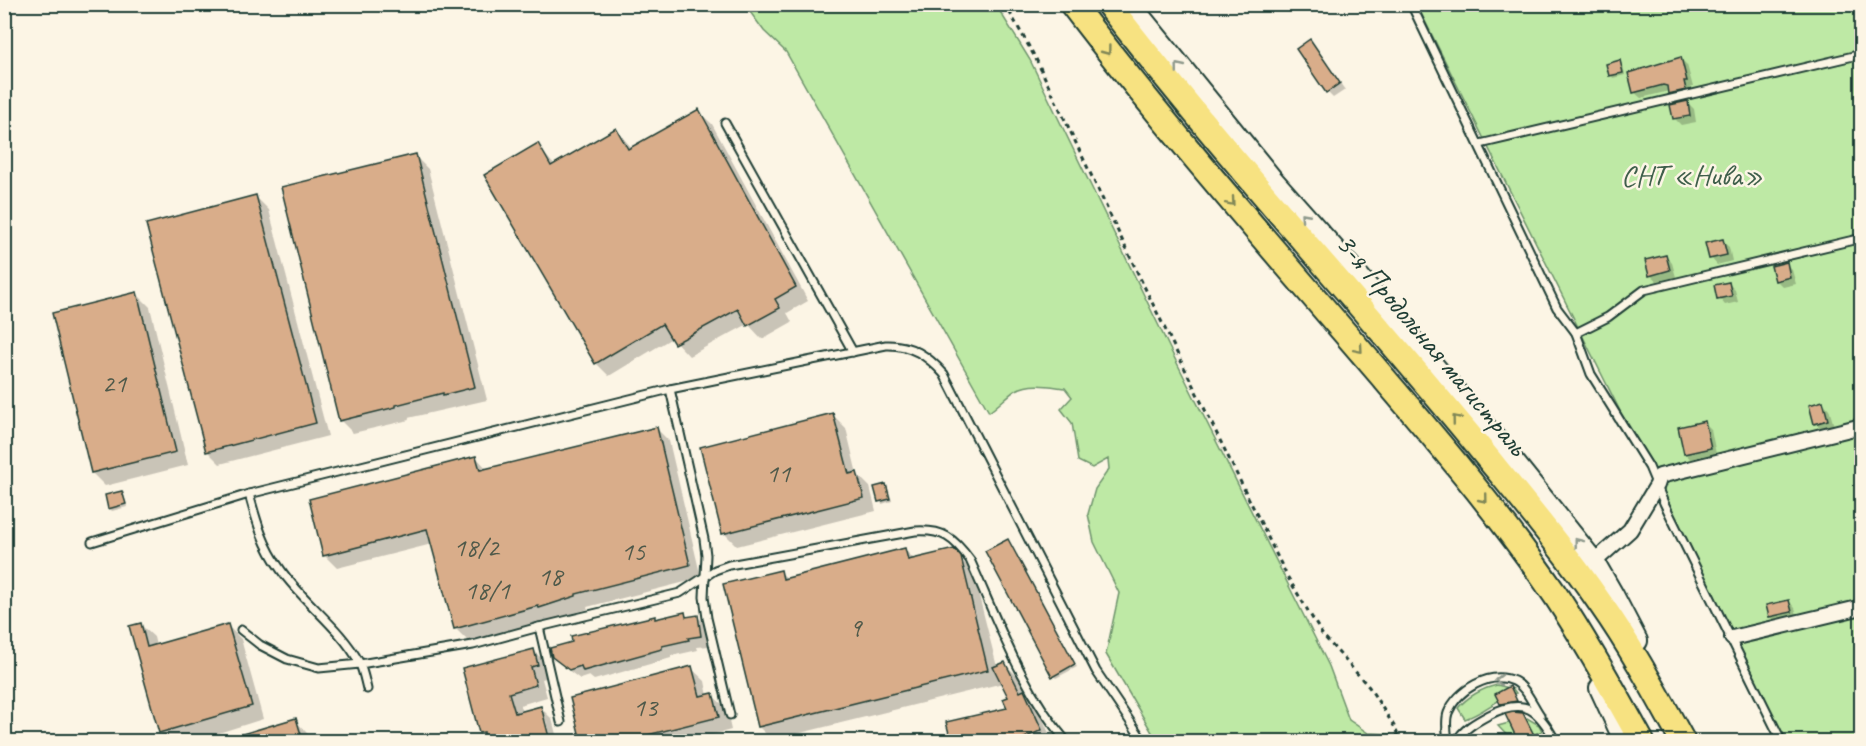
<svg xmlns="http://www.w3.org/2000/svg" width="1866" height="746" font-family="Caveat,sans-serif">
	<rect width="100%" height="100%" fill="#fcf5e5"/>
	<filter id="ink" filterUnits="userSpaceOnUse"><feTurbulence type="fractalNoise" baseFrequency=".0167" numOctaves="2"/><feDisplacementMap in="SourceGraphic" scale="12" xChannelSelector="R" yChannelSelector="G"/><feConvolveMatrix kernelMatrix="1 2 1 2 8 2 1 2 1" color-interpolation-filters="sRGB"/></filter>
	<g filter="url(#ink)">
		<g fill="#bee9a5" stroke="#6e936c" stroke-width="1.5">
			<path d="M745 5H996L1030 60 1172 353 1329 666 1349 720 1368 733 1390 734 1393 741H1157L1106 654 1119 593 1094 542 1088 514 1095 489 1109 469 1108 459 1092 468 1078 461 1072 423 1061 409 1072 397 1065 388C1049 386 1031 382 1016 390 1010 393 997 407 989 412L786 52 764 31Z"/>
			<polygon points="1417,5 1861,5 1861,741 1785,741"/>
			<path d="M1497 685 1513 689 1516 693C1497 698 1484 713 1465 719L1458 708C1467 697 1483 688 1497 685Z"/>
			<polygon points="1527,718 1539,725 1542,731 1518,741 1512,741 1498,726"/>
		</g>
		<g fill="#0003">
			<polygon points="1310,41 1345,90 1333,98 1327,92"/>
			<polygon points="1681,59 1687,65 1693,87 1690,88 1691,96 1676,100 1669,91 1641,98 1634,92"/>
			<polygon points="1620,62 1623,65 1625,75 1613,78 1611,75"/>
			<polygon points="1687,102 1694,109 1696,122 1681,125 1674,118"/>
			<polygon points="698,111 712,124 808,301 787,313 792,322 762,339 748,324 689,356 672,338 609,376 596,363 537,145 555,166 616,130 632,148"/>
			<polygon points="415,156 428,169 487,400 408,418 409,420 353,433 340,420"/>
			<polygon points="256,197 269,210 328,436 220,464 207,451"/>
			<polygon points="1722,241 1729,247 1732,261 1717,265 1711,258"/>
			<polygon points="1666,256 1672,263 1676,277 1657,281 1650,275"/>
			<polygon points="1786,264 1792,270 1796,284 1783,287 1776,280"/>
			<polygon points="1729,284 1735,290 1738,302 1725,305 1719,298"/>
			<polygon points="137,294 150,307 188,465 105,486 92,473 54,314"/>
			<polygon points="1823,402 1829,409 1834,426 1822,429 1815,423"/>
			<polygon points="833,415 846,428 857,474 870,487 876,511 737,546 724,533"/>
			<polygon points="1704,422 1711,429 1716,454 1691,460 1685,453"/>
			<polygon points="656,428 669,441 701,578 587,607 588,609 553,619 468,641 455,628 432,544 337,568 325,556 310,500 476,457 488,470"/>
			<polygon points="885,485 888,488 892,501 882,504 880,501"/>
			<polygon points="122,492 124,495 127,507 112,511 109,508"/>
			<polygon points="1010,544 1077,667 1056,678 1053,676"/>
			<polygon points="905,550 915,560 953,551 973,572 997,667 1005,664 1017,676 1027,695 1036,704 1053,742 952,742 948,723 1009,709 1010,698 1003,683 772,740 759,727 780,572 788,579"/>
			<polygon points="1789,601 1795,608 1798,618 1777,623 1770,617 1768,606"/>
			<polygon points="685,614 689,618 697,616 707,626 710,646 697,647 698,650 671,656 671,658 594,680 589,676 580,679 564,667 553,657 654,618 657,620"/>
			<polygon points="141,625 154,637 156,646 228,626 241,639 263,719 190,742 165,742 160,732"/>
			<polygon points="534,651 546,663 549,677 542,679 547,697 520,705 522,712 540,707 552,719 558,742 551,742 546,720 543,720 548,742 513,742 512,739 490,742 480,732"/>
			<polygon points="691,668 705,681 708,696 712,695 726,708 731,730 686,742 583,742 572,699"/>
			<polygon points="1510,688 1519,704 1504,706 1501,703"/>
			<polygon points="1522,715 1535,738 1544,735 1548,742 1523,742 1517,726"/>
			<polygon points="295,720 315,742 236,742 235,738"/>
		</g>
		<g fill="#d9ad8a" stroke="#1f3d34" stroke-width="1.5">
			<polygon points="1310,39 1340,83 1326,93 1296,49"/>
			<polygon points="1681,57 1687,81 1684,81 1686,90 1668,94 1667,86 1663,85 1633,93 1628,73"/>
			<polygon points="1620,60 1623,73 1609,76 1606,64"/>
			<polygon points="1688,101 1690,116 1673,119 1670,105"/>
			<polygon points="699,109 796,287 775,299 780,308 747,326 738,309 674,344 662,324 595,364 484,175 538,143 551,166 616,128 628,149"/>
			<polygon points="416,154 475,387 443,395 443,393 396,405 396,407 339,421 281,187"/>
			<polygon points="256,195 316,423 206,452 146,224"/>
			<polygon points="1723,239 1727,255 1709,259 1705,243"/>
			<polygon points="1666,255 1670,270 1649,276 1645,260"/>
			<polygon points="1787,262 1790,277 1775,281 1771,266"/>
			<polygon points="1729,282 1732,296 1717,299 1714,285"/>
			<polygon points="137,292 176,452 91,473 52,313"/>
			<polygon points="1823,401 1828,420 1814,424 1809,405"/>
			<polygon points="833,413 849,474 857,472 864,498 722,534 700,447"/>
			<polygon points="1705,421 1711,448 1684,454 1678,427"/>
			<polygon points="657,427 690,565 576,594 576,596 539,608 538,606 454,629 427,529 323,556 309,499 476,456 480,470"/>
			<polygon points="886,484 890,499 878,502 874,487"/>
			<polygon points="122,491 126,504 108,509 105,495"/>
			<polygon points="1008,539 1075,664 1052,677 985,551"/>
			<polygon points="905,548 908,560 954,549 961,557 988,670 758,727 723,584 781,570 783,579"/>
			<polygon points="1789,600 1792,612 1769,617 1766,605"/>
			<polygon points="685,612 686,617 698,615 701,636 688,638 689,640 662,646 662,649 583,671 581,666 569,670 552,657 550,648 572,642 571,636 655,616 655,619"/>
			<polygon points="141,623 147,647 228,624 252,706 159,733 129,626"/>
			<polygon points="534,649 538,665 531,667 536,685 509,693 515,713 541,706 550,741 485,741 484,732 479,733 462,668"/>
			<polygon points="1005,662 1020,692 1024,690 1042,730 1018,741 951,741 946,722 1007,708 1003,699 1008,697 993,667"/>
			<polygon points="692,666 700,696 713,693 719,717 624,741 581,741 570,698"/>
			<polygon points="1510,686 1517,701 1500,704 1495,694"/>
			<polygon points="1513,712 1523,713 1537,741 1518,741 1505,714"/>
			<polygon points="296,718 303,741 229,741 229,738"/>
		</g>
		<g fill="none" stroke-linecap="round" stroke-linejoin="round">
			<g stroke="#1f3d34" stroke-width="11">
				<g id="lane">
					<polyline points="1411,4 1557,308 1576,333 1591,374 1649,467 1664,503 1782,742"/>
					<polyline points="725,123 853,352"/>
					<polyline points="1480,144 1862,54"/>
					<polyline points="1576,333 1608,317 1644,290 1862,238"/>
					<polyline points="670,389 704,539 706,555 704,597 707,618 730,715"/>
					<path d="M249 494C257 523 263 545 281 570 304 603 340 627 359 662 363 670 365 681 367 689"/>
					<path d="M92 542 249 494 670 389 886 345C911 344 928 356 944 374L1096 671 1144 742"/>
					<polyline points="539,627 561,722"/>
					<path d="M241 630 260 645 287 659 319 668 360 664 473 645 539 627 680 593 715 570 729 565 915 531C943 529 954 538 970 560 998 622 1022 690 1067 742"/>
					<path d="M1448 742C1447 733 1445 721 1448 713 1457 690 1490 670 1514 681 1526 687 1533 705 1540 715"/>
					<path d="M1456 742C1463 729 1476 722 1489 715 1525 696 1539 710 1556 742"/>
				</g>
			</g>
			<g stroke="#1f3d34" stroke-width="18">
				<g id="street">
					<polyline points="1594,562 1630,530 1657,485 1660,476 1862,426"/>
					<polyline points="1732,638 1862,607"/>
				</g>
			</g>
			<g stroke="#1f3d34" stroke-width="24">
				<g id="secondary">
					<polyline points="1130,4 1272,179 1360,278 1497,441 1594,562 1613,595 1637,641"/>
					<polyline points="1600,688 1625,742"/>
				</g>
			</g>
			<g stroke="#1f3d34" stroke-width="28">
				<g id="highway">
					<path d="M1072 4C1164 125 1264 239 1363 354 1430 432 1498 511 1556 596 1587 643 1615 693 1642 742"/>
					<path d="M1108 4C1224 155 1353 294 1474 441 1517 494 1562 547 1601 604 1632 648 1657 695 1683 742"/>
				</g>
			</g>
			<polyline stroke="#1f3d34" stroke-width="3" stroke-dasharray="4.5 4.5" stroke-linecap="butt" points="1005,4 1036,59 1142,282 1287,576 1322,634 1369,687 1394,726 1401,742"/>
			<use href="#lane" stroke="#fcf5e5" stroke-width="7"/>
			<use href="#street" stroke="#fcf5e5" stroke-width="14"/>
			<use href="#secondary" stroke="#fcf5e5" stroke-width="20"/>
			<use href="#highway" stroke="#f7e281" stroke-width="24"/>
		</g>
		<defs><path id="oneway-chevron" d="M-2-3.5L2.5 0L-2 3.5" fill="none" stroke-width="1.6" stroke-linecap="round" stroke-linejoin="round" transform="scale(1.5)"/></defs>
		<g stroke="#808757">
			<use href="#oneway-chevron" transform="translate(1107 51) rotate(53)"/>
			<use href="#oneway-chevron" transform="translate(1231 202) rotate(49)"/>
			<use href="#oneway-chevron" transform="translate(1359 349) rotate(49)"/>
			<use href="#oneway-chevron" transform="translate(1456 419) rotate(-129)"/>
			<use href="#oneway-chevron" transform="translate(1484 499) rotate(51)"/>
		</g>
		<g stroke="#8e998c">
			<use href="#oneway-chevron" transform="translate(1179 67) rotate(-129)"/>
			<use href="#oneway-chevron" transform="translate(1304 216) rotate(-132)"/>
			<use href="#oneway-chevron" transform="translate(1578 542) rotate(-128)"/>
			<use href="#oneway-chevron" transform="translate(1499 680) rotate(-179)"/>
		</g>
	</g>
	<g text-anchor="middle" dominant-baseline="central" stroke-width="5" stroke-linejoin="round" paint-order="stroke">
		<g font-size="27" fill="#4e594a">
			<text x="114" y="383">21</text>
			<text x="778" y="473">11</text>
			<text x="476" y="547">18/2</text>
			<text x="633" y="551">15</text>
			<text x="550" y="576">18</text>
			<text x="487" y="590">18/1</text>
			<text x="855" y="627">9</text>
			<text x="645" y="707">13</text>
		</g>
		<g font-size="30" fill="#3f5f4b" stroke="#fcf5e5">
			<text x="1692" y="175">СНТ «Нива»</text>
		</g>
		<g font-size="30" fill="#1f3d34" stroke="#fcf5e5">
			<text transform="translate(1432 344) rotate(50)">3-я Продольная магистраль</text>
		</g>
	</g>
	<rect width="1866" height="746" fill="none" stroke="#fcf5e5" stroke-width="24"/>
	<rect x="12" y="12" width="1842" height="722" fill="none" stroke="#1f3d34" stroke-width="2" filter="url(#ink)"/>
</svg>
